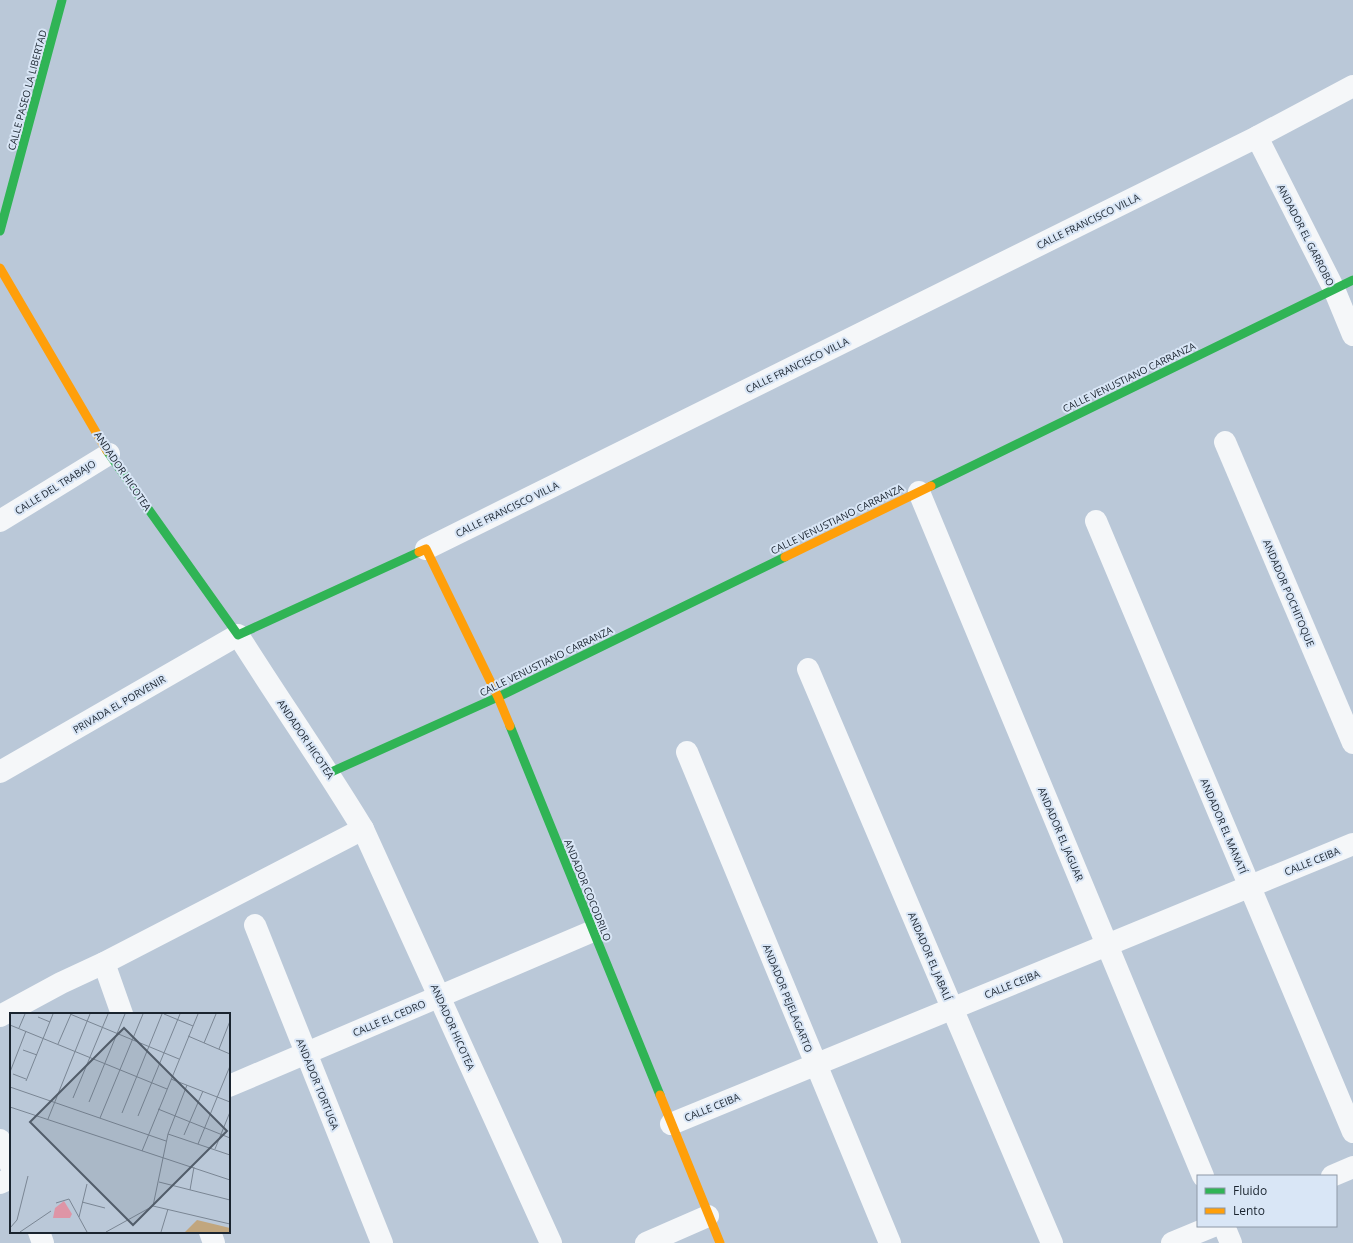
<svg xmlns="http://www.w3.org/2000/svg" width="1353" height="1243" font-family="'Open Sans',sans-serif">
	<rect width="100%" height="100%" fill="#bac8d8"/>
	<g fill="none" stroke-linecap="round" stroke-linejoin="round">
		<g stroke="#f5f7f9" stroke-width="22">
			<polyline points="1257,137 1334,289 1353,335"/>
			<polyline points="1225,442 1353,743"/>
			<polyline points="919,492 1203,1176"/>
			<polyline points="0,521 109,454"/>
			<polyline points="1096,521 1353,1132"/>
			<polyline points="426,549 1257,137 1353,86"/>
			<polyline points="808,669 1052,1243"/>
			<polyline points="687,752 890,1243"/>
			<path d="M0 772 238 635C279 700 323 763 363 829L551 1243"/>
			<polyline points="255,925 382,1243"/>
			<polyline points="104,963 122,1014"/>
			<polyline points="0,1016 61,983 104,963 363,829"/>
			<polyline points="229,1086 593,931"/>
			<polyline points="671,1124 1353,844"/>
			<polyline points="0,1140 11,1166"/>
			<polyline points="1332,1176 1353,1167"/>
			<polyline points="0,1183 11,1178"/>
			<polyline points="1224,1226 1231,1243"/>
			<polyline points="39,1232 43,1243"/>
			<polyline points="210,1232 214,1243"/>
			<polyline points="646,1243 708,1216"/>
			<polyline points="1172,1243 1213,1226"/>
		</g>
		<g stroke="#30b455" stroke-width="9">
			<polyline points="0,231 62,0"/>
			<polyline points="107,451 238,635 419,552"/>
			<polyline points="931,486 1353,280"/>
			<polyline points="510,726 660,1095"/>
			<polyline points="329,773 498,697 785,557"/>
		</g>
		<g stroke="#ff9f0a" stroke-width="9">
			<polyline points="0,268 107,451"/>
			<polyline points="419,552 426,549 498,697 510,726"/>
			<polyline points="785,557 931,486"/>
			<polyline points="660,1095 720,1243"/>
		</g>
	</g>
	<g text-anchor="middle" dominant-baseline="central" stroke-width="4" stroke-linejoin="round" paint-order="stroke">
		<g font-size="10" fill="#1a242f" stroke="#d9e6f6">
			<text transform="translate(27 90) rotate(-75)">CALLE PASEO LA LIBERTAD</text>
			<text transform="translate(1088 221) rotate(-26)">CALLE FRANCISCO VILLA</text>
			<text transform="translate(1306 235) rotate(63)">ANDADOR EL GARROBO</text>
			<text transform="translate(797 365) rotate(-26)">CALLE FRANCISCO VILLA</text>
			<text transform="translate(1129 377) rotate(-26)">CALLE VENUSTIANO CARRANZA</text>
			<text transform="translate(123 471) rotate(56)">ANDADOR HICOTEA</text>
			<text transform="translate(55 487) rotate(-32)">CALLE DEL TRABAJO</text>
			<text transform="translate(507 509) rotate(-26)">CALLE FRANCISCO VILLA</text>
			<text transform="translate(837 519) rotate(-26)">CALLE VENUSTIANO CARRANZA</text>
			<text transform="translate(1289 593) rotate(67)">ANDADOR POCHITOQUE</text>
			<text transform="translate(546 661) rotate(-26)">CALLE VENUSTIANO CARRANZA</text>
			<text transform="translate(119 704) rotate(-30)">PRIVADA EL PORVENIR</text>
			<text transform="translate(306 739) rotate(56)">ANDADOR HICOTEA</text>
			<text transform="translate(1224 826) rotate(67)">ANDADOR EL MANATÍ</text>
			<text transform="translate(1061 834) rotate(67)">ANDADOR EL JAGUAR</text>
			<text transform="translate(1312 861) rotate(-22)">CALLE CEIBA</text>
			<text transform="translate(588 890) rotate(68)">ANDADOR COCODRILO</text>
			<text transform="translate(930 956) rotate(67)">ANDADOR EL JABALÍ</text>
			<text transform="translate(1012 984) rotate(-22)">CALLE CEIBA</text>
			<text transform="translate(788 998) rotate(68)">ANDADOR PEJELAGARTO</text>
			<text transform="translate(389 1018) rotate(-23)">CALLE EL CEDRO</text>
			<text transform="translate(453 1027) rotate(66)">ANDADOR HICOTEA</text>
			<text transform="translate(318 1084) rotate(68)">ANDADOR TORTUGA</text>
			<text transform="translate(712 1107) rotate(-22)">CALLE CEIBA</text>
		</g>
	</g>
	<g transform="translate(10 1013)">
		<rect width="220" height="220" fill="#bac8d8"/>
		<path d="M187 207 220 215V219H175Z" fill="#c1a67e"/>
		<path d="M54 188 62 201 60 205H43L45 195Z" fill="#de95a6"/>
		<path fill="none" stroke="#7a8694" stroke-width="1" d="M60 1 169 46M154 1 183 13M28 4 40 9M0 12 157 76M9 15 15 1M178 23 220 41M194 30 206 1M48 31 61 1M209 36 220 8M13 37 27 42M0 59 16 18M3 61 16 66M161 66 220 89M16 68 43 1M0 74 156 128M63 85 98 1M79 89 115 1M0 94 220 167M148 96 220 125M112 100 152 1M128 103 170 1M90 105 133 1M38 106 80 1M158 121 220 142M174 122 193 78M188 131 220 53M205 136 220 99M132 138 188 1M149 169 220 187M180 177 184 154M72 189 95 195M46 190 59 186 77 219M143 193 158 121 177 72M143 193 220 211M69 204 77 171M0 215 7 207 18 163M10 219 41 198M96 219 143 193M151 219 158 196"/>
		<path fill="#525d6a" fill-opacity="0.15" stroke="#525d6a" stroke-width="2" d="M114 15 217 118 123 212 20 109Z"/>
		<rect width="220" height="220" fill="none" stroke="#1a242f" stroke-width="2"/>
	</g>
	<rect x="1197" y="1175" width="140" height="52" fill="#d9e6f6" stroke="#8d98a6"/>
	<rect x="1205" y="1188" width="20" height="6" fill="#30b455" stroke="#8d98a6"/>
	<text x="1233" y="1195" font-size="12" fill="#1a242f">Fluido</text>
	<rect x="1205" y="1208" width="20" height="6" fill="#ff9f0a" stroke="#8d98a6"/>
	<text x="1233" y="1215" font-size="12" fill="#1a242f">Lento</text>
</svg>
